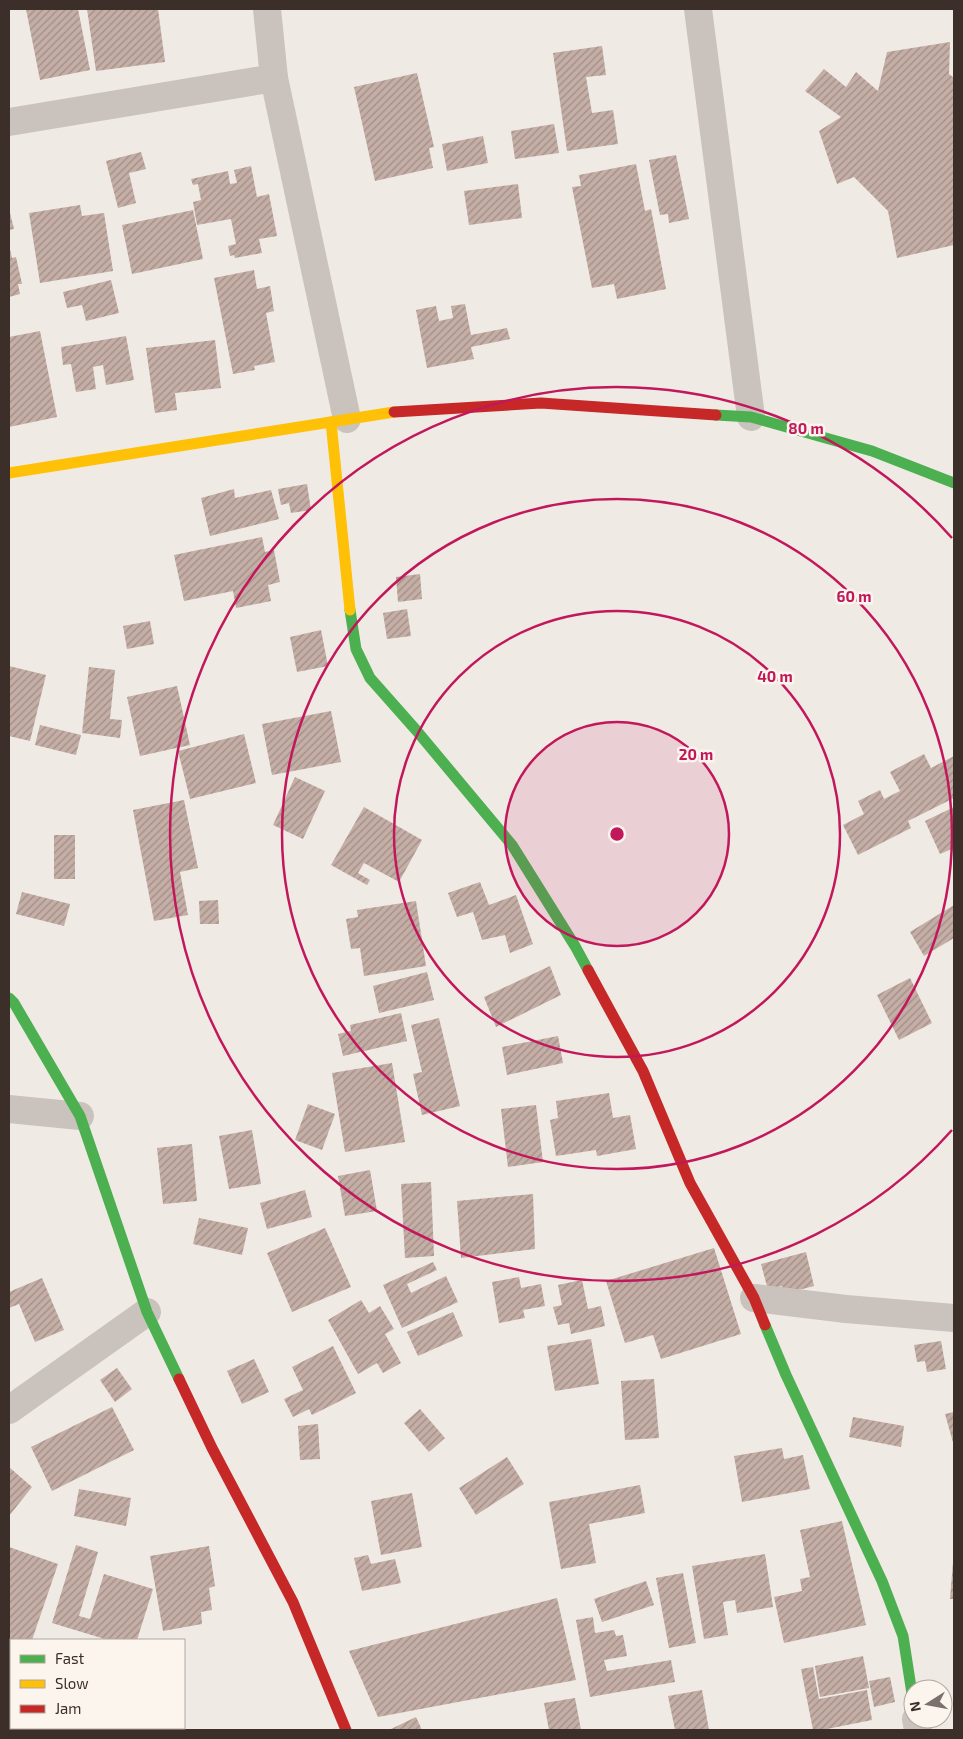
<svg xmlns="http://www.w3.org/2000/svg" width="963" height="1739" font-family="'Exo 2',sans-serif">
	<defs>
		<pattern id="building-hatch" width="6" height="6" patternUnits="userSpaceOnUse" patternTransform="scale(1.25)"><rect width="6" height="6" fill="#c4aea6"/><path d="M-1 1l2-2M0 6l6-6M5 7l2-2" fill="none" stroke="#a08e87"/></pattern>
	</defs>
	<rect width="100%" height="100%" fill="#f0eae5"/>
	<g fill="url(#building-hatch)">
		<polygon points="26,9 78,9 90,70 40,80"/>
		<polygon points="87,9 158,9 165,62 96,71"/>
		<polygon points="950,42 949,74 954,78 954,245 897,258 888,211 854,177 837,184 819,131 841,117 805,91 824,69 846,87 856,72 878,91 887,52"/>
		<polygon points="602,46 606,75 586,77 592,113 613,110 618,144 567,151 553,53"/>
		<polygon points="417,73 434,147 429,148 433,168 375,181 354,87"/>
		<polygon points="554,124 559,153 515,159 511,131"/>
		<polygon points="483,136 488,163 447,171 442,144"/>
		<polygon points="141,152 146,169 129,173 136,203 118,208 106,161"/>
		<polygon points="676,155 689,219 669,223 668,214 660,215 649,160"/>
		<polygon points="636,164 645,211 651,209 666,289 617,299 614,284 592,288 572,187 581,186 579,175"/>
		<polygon points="251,166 257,197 269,194 277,236 259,239 262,253 235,258 234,255 230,256 228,246 236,244 231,219 197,225 193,202 201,200 198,184 193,185 191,179 228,171 230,184 237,183 234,170"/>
		<polygon points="518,184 522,218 469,225 464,191"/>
		<polygon points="80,205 82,216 104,213 113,271 40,283 29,213"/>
		<polygon points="9,209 14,229 9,230"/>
		<polygon points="193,210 203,259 132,274 122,225"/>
		<polygon points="9,245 12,258 16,257 22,284 18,284 20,294 9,297"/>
		<polygon points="254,270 257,289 270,286 274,311 266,313 275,362 254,366 255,370 233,374 214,278"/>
		<polygon points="111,280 119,313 86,321 82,305 67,308 63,292"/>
		<polygon points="465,304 471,335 507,328 510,339 471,347 474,359 427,368 416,310 436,306 439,321 453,318 451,306"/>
		<polygon points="40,331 57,417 9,427 9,337"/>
		<polygon points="126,336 134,380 106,385 103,365 93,367 96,389 76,392 71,364 63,365 61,347"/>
		<polygon points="215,340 221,388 175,393 177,410 155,413 146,348"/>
		<polygon points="307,484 311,510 291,513 289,503 281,505 278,489"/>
		<polygon points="234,489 235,498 271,490 279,519 210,536 201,498"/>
		<polygon points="262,537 265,552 274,550 280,582 268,585 271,601 236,608 233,591 184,601 174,555"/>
		<polygon points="420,574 422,599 398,602 396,577"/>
		<polygon points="407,609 411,636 387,639 383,613"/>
		<polygon points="150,621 154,644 127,649 123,626"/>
		<polygon points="321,630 328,666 297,672 290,637"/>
		<polygon points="9,666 46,675 30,741 9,736"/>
		<polygon points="89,667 115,670 110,719 122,720 120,738 82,733"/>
		<polygon points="177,686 190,745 140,756 127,697"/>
		<polygon points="331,711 341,762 272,775 262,724"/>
		<polygon points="40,725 81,735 76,755 35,745"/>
		<polygon points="244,734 256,783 190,799 178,751"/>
		<polygon points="924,754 931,768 954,756 954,798 908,821 911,828 858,855 843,825 864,814 858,801 880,790 884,799 900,791 890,772"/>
		<polygon points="295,777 325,791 303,839 273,825"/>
		<polygon points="184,800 198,868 180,872 188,915 154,921 133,810"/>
		<polygon points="364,807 422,840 399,882 364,863 358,873 370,880 367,885 331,865"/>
		<polygon points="954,807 954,848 940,854 925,821"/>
		<rect x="54" y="835" width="21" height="44"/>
		<polygon points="480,882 489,905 516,895 533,944 510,953 505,935 482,940 473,912 457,917 448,893"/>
		<polygon points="22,892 70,904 64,926 16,914"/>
		<polygon points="218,900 219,924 200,924 199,901"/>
		<polygon points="416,901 426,966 364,976 360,948 351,949 346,919 358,917 357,910"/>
		<polygon points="954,905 954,938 924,956 910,932"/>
		<polygon points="550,966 561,995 496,1027 484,997"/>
		<polygon points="427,972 434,1000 379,1013 373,986"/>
		<polygon points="910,978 932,1023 899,1040 877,995"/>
		<polygon points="401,1013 407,1041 343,1056 338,1034 351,1031 350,1025"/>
		<polygon points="439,1018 460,1106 422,1115 413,1074 422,1072 411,1025"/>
		<polygon points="558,1036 563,1063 507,1075 502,1047"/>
		<polygon points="392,1063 405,1142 345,1152 332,1073"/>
		<polygon points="609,1093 613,1118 630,1115 636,1149 597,1156 596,1150 556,1156 550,1120 558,1118 556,1101"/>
		<polygon points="308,1104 335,1114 322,1150 295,1140"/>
		<polygon points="536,1105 543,1162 508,1167 501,1109"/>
		<polygon points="252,1130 261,1184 229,1189 219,1136"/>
		<polygon points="192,1144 197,1201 163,1204 157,1148"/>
		<polygon points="370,1170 377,1211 345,1216 338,1176"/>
		<polygon points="431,1182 434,1256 405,1258 401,1184"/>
		<polygon points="305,1190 312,1217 267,1229 260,1203"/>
		<polygon points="533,1194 535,1249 461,1258 457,1201"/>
		<polygon points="199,1218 248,1228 242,1255 193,1244"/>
		<polygon points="325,1228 351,1287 292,1312 267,1253"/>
		<polygon points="714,1248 741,1334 661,1359 653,1335 625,1343 606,1281"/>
		<polygon points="806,1252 814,1286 784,1294 782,1286 768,1290 761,1264"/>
		<polygon points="433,1262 437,1270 407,1284 411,1293 446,1276 458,1302 402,1328 383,1285"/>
		<polygon points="519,1277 521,1288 541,1284 545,1306 523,1310 525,1318 499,1323 492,1282"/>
		<polygon points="42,1278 64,1330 35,1342 19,1304 9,1308 9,1292"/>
		<polygon points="582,1280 588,1309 601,1306 605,1326 571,1334 569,1323 558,1325 553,1307 562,1305 558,1285"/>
		<polygon points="361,1300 369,1313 380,1306 394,1329 385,1334 401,1363 383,1373 377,1363 358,1374 328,1320"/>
		<polygon points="453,1312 463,1336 418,1356 407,1332"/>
		<polygon points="591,1339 599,1384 555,1391 547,1346"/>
		<polygon points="941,1341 946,1369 927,1372 925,1361 917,1362 914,1345"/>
		<polygon points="333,1346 356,1393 312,1415 309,1409 293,1417 284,1399 303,1390 292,1367"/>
		<polygon points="254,1359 269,1392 242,1404 227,1371"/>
		<polygon points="117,1368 132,1389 115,1402 100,1380"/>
		<polygon points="654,1379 659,1438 625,1440 621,1381"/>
		<polygon points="112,1407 134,1450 52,1491 31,1447"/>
		<polygon points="420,1409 445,1438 429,1452 404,1423"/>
		<polygon points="954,1412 954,1446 945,1414"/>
		<polygon points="853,1417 904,1426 901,1447 849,1437"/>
		<polygon points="318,1424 320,1459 300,1460 298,1426"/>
		<polygon points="782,1448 784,1459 803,1455 810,1489 742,1502 734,1456"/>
		<polygon points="507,1457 524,1484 476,1515 459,1488"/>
		<polygon points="9,1467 32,1487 9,1516"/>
		<polygon points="640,1485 645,1513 589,1524 596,1563 561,1569 549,1502"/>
		<polygon points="79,1489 131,1498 126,1526 74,1516"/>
		<polygon points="412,1493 422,1547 381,1555 371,1501"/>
		<polygon points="842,1521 866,1625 784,1643 774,1597 802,1591 800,1579 810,1577 800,1530"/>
		<polygon points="76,1545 98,1552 79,1616 90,1619 104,1574 153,1589 137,1640 108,1640 52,1623"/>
		<polygon points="209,1546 215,1586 209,1588 212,1610 201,1612 202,1624 163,1631 150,1556"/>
		<polygon points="9,1547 58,1564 32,1640 11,1640 11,1660 9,1659"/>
		<polygon points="765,1554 773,1607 737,1613 735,1600 723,1602 728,1635 704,1639 692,1566"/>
		<polygon points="368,1555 371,1564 395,1559 401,1583 362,1591 354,1558"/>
		<polygon points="953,1562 954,1562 954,1599 950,1599"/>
		<polygon points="683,1573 696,1643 669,1648 656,1578"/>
		<polygon points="646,1581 654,1605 602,1622 594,1599"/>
		<polygon points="557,1598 576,1680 378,1717 349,1651"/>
		<polygon points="593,1617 595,1633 614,1630 616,1636 623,1635 627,1656 604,1660 607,1671 671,1660 675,1682 590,1697 576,1620"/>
		<polygon points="863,1656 869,1688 820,1697 815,1666"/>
		<polygon points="813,1667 819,1699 867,1690 872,1720 822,1730 813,1730 801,1669"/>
		<polygon points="890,1677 895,1702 874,1707 869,1681"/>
		<polygon points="702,1690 709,1730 675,1730 668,1696"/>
		<polygon points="575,1698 581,1730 549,1730 544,1703"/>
		<polygon points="416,1717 422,1730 392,1730 391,1729"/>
	</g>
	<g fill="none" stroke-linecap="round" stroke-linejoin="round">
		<g stroke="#cac3bd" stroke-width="28">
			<polyline points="267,9 274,78 347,419"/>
			<polyline points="698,9 751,417"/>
			<polyline points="9,122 274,78"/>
			<polyline points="9,1109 80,1116"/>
			<polyline points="754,1298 846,1309 954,1318"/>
			<polyline points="9,1410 147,1312"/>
			<polyline points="916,1719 918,1730"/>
		</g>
		<g stroke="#4caf50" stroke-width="11">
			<polyline points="716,415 751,417 872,451 954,483"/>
			<polyline points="350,610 356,649 370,678 416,730 512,845 575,946 588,970"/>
			<polyline points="9,998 14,1003 80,1116 147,1312 179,1379"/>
			<polyline points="765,1325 786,1375 882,1581 903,1636 913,1700"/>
		</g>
		<g stroke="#ffc107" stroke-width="11">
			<polyline points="331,422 350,610"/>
			<polyline points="9,473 394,412"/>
		</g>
		<g stroke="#c62828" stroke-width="11">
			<polyline points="394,412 541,403 716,415"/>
			<polyline points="588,970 643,1071 690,1183 754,1298 765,1325"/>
			<polyline points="179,1379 212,1448 293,1602 346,1730"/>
		</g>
	</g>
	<circle cx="617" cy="834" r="112" fill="#c2185b" fill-opacity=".12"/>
	<g fill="none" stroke="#c2185b" stroke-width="2.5">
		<circle cx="617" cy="834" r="112"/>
		<circle cx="617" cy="834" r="223"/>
		<circle cx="617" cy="834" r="335"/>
		<path d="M952 1130A447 447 0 1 1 952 538"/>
	</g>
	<circle cx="617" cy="834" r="8" fill="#c2185b" stroke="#fbf5ed" stroke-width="2.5"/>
	<g font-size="15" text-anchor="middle" font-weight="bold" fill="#c2185b" stroke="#fbf5ed" stroke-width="5" stroke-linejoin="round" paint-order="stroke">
		<text x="806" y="434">80 m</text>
		<text x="854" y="602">60 m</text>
		<text x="775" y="682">40 m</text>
		<text x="696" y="760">20 m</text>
	</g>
	<rect width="963" height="1739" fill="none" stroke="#3c2f2a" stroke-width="20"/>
	<rect x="10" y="1639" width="175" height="90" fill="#fbf5ed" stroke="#afa69f"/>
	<rect x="20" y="1655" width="25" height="8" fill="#4caf50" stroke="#afa69f"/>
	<text x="55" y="1664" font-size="15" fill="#3c2f2a">Fast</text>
	<rect x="20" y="1680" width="25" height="8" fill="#ffc107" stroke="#afa69f"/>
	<text x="55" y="1689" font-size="15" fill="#3c2f2a">Slow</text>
	<rect x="20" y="1705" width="25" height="8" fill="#c62828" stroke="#afa69f"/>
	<text x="55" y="1714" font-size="15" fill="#3c2f2a">Jam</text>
	<g transform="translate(928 1704) rotate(259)"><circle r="24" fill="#fbf5ed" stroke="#afa69f"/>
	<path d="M0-4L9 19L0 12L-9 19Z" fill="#7b706b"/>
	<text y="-8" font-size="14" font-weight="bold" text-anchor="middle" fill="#3c2f2a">N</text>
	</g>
</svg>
